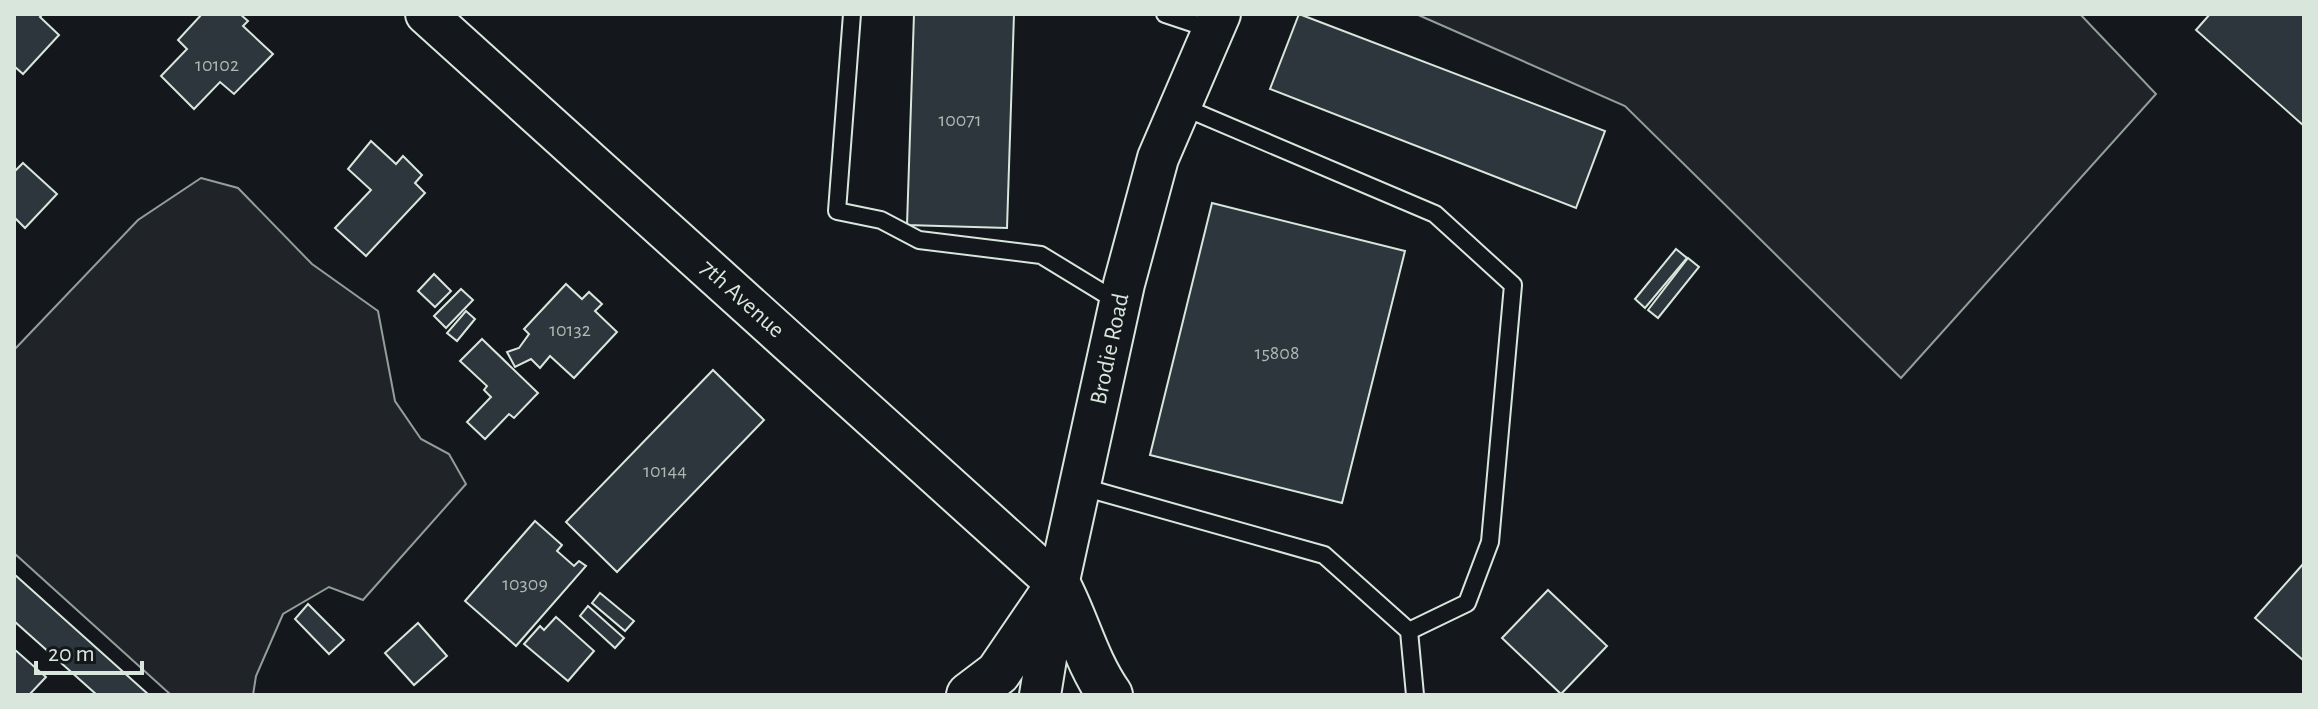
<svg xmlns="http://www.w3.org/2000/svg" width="2318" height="709" font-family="'Alegreya Sans',sans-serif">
	<rect width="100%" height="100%" fill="#14181c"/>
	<g fill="#202428" stroke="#939e99" stroke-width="2">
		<polygon points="1416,14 2080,14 2156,94 1901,378 1625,106"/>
		<polygon points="201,178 238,188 312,264 378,311 395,401 421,439 449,454 466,484 363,600 329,587 283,614 256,676 253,695 171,695 14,553 14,350 138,220"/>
	</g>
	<g fill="#2c363c" stroke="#d8e6dc" stroke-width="2">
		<polygon points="14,14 43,14 40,17 59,35 23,74 14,66"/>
		<polygon points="202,14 240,14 248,21 243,26 273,54 234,94 220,82 194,109 161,76 187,49 178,40"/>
		<polygon points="914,14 1014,14 1007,228 907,225"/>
		<polygon points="1299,14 1605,131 1576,208 1270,89"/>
		<polygon points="2210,14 2304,14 2304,126 2196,30"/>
		<polygon points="371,141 396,164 403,156 422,175 415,183 425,193 366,256 335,228 371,190 348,169"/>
		<polygon points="23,163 57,194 25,228 14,217 14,172"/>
		<polygon points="1212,203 1405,251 1342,503 1150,455"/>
		<polygon points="1676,249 1687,258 1645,308 1635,299"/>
		<polygon points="1688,258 1699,267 1658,318 1648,310"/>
		<polygon points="434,274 451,291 435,307 418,291"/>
		<polygon points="566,284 582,299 589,292 602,304 595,311 617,332 574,378 550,356 540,368 531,359 515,367 507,352 519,348 529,334 524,329"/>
		<polygon points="461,289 473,300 446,328 434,316"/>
		<polygon points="466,311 475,319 457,341 447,333"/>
		<polygon points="482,339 538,393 514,418 509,414 485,439 467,422 491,397 484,390 487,386 460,361"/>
		<polygon points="713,370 764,420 617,572 566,522"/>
		<polygon points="535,521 562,545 557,551 574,566 579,561 586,566 516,646 465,601"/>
		<polygon points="2304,563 2304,661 2255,618"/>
		<polygon points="14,574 149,695 97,695 14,621"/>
		<polygon points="1548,590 1607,646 1561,694 1502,638"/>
		<polygon points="600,593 634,621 625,631 592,603"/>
		<polygon points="308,604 344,640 329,654 295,619"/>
		<polygon points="588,606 624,638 615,648 580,616"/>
		<polygon points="556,617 594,651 568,681 524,644 540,626 544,630"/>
		<polygon points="418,623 447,656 414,685 385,653"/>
		<polygon points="14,649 46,677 29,695 14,695"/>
	</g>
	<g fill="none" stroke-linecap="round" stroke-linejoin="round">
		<g stroke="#d8e6dc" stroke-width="20">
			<g id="service">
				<polyline points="852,14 837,211 881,220 919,240 1041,255 1118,302"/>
				<polyline points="1165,14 1213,30"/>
				<polyline points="1181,106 1435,214 1513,285 1490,542 1467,603 1409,631"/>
				<polyline points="1079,486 1324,555 1409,631 1415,695"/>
			</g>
		</g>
		<g stroke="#d8e6dc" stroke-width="44">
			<g id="tertiary">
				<polyline points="426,14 1058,585"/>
				<polyline points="1040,695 1058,585 1124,284 1158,158 1220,14"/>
			</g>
		</g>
		<g stroke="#d8e6dc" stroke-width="48">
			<path id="secondary" d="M969 695 998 673 1058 585C1077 621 1086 661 1110 695"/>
		</g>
		<use href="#service" stroke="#14181c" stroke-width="16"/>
		<use href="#tertiary" stroke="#14181c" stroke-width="40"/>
		<use href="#secondary" stroke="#14181c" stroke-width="44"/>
	</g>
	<g text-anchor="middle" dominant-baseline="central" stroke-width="6" stroke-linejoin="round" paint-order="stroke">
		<g font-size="20" fill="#adbab4">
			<text x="217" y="65">10102</text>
			<text x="960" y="120">10071</text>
			<text x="570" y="330">10132</text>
			<text x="1277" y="353">15808</text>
			<text x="665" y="471">10144</text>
			<text x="525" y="584">10309</text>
		</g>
		<g font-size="24" fill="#d8e6dc" stroke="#14181c">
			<text transform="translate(742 299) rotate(42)">7th Avenue</text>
			<text transform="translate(1110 349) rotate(-78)">Brodie Road</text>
		</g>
	</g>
	<rect width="2318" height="709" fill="none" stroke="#d8e6dc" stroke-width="32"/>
	<path d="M36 661v12h106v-12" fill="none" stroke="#d8e6dc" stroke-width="4"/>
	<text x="48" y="661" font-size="24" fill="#d8e6dc" stroke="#14181c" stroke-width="6" paint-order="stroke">20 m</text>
</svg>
